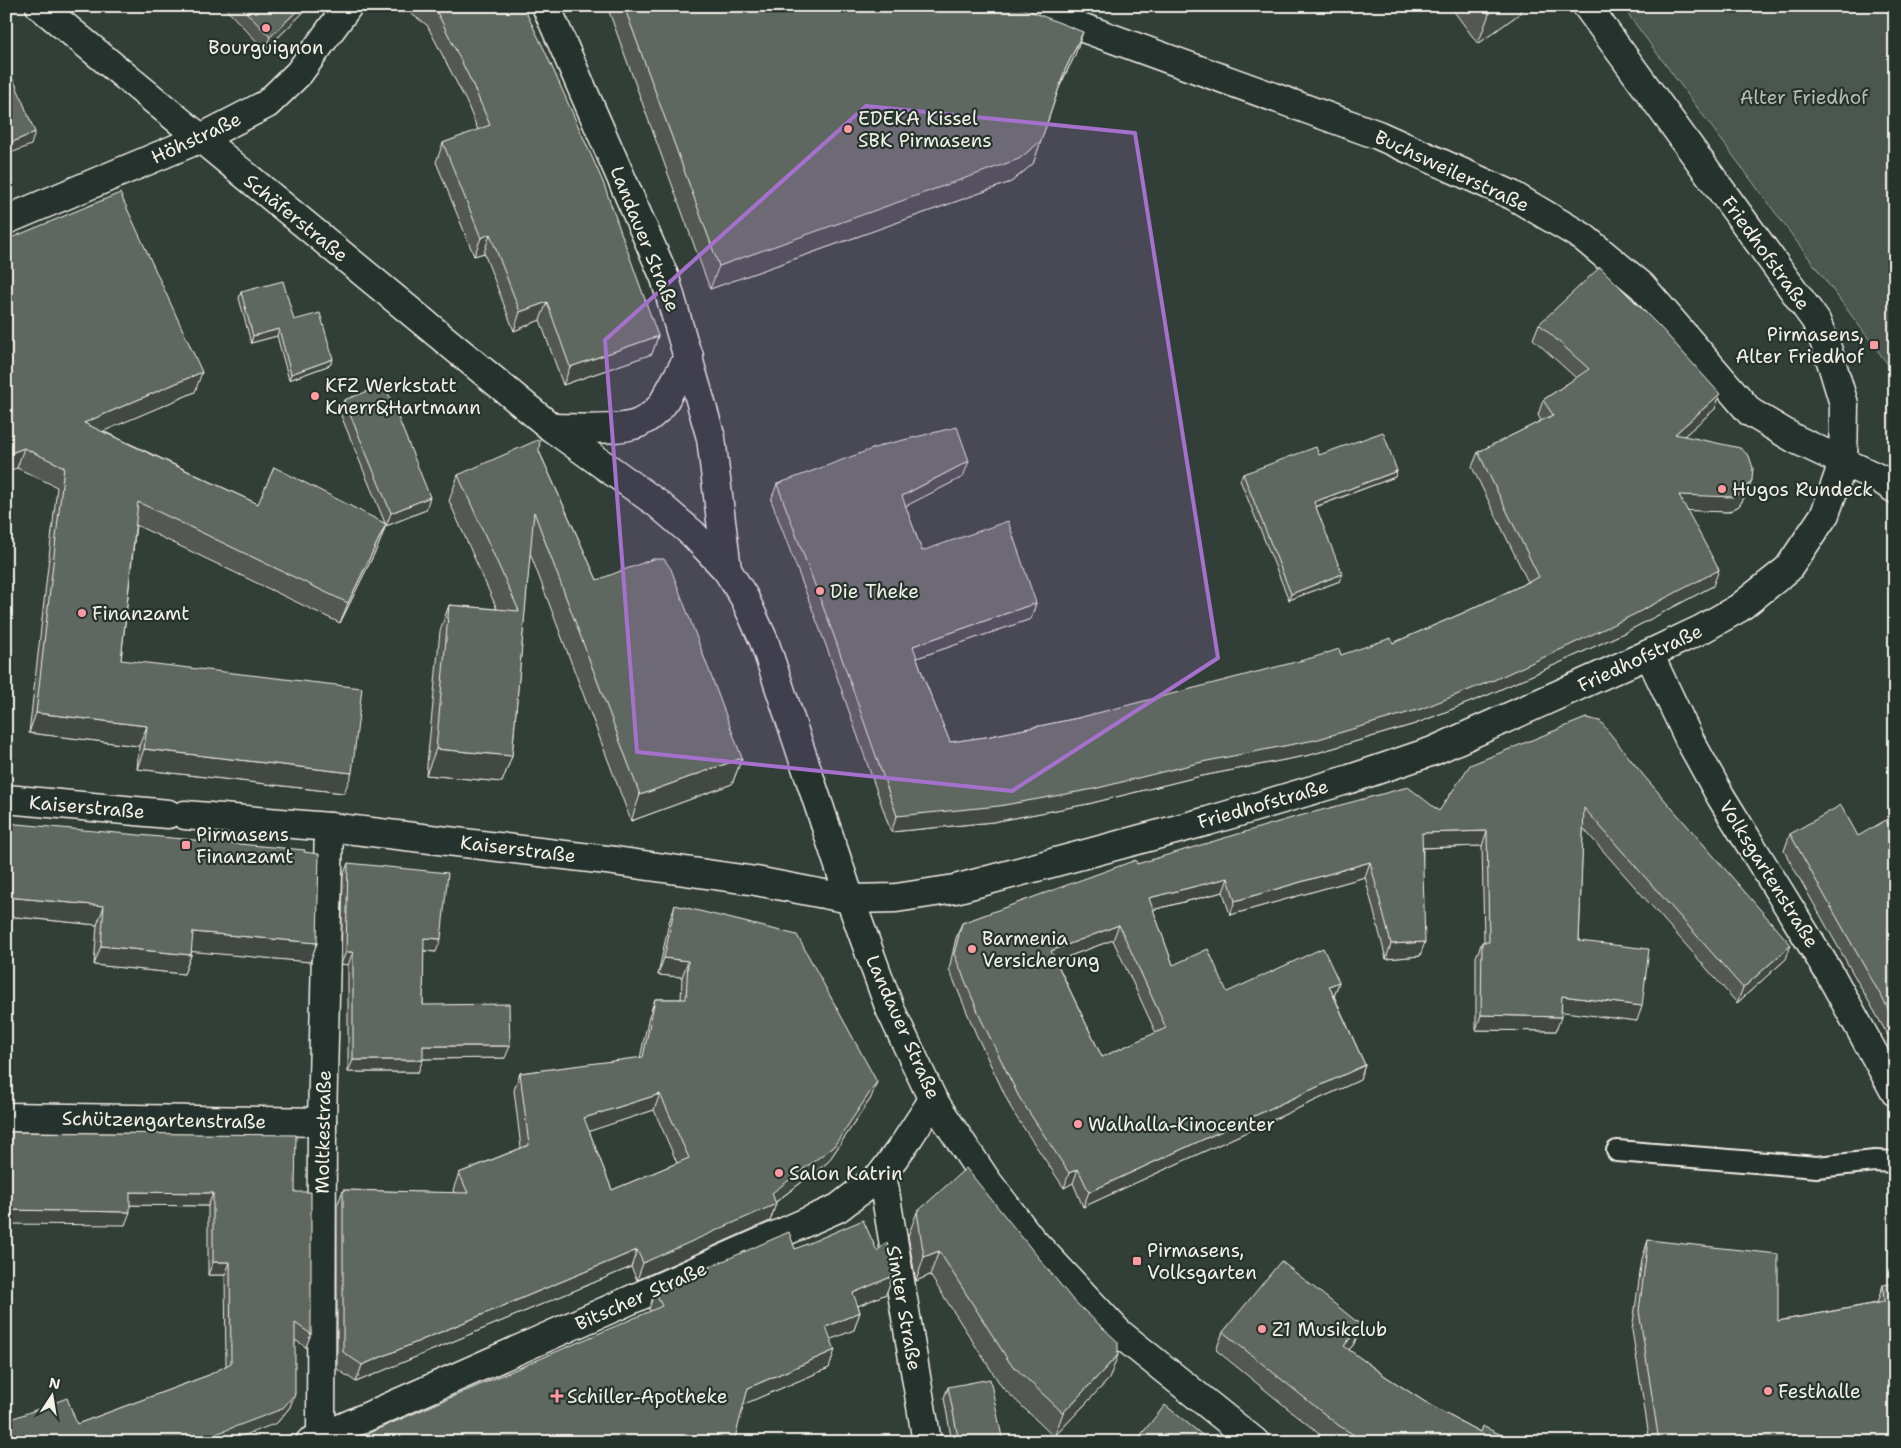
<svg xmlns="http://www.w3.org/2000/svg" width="1901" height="1448" font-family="'Shantell Sans',sans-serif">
	<rect width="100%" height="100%" fill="#323e38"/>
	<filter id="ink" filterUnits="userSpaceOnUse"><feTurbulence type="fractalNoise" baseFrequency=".02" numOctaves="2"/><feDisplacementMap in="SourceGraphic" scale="10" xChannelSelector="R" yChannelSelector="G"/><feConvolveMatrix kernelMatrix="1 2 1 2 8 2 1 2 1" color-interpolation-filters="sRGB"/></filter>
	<g filter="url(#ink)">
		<polygon fill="#4c564f" stroke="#a0a49c" points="1622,6 1895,6 1895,374"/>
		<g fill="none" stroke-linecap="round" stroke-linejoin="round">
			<g stroke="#f4f1e8" stroke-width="24">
				<polyline id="lane" points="1617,1151 1817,1167 1875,1161 1895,1162"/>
			</g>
			<g stroke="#f4f1e8" stroke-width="31">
				<g id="street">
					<polyline points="546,6 665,278 711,438 727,570"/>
					<polyline points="1019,6 1089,30 1378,135 1512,195 1583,237 1642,286 1750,412 1795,439 1880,479 1895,489"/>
					<polyline points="6,220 199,139 267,104 299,73 348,6"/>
					<path d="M552 428C574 428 623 432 641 422 649 418 656 412 662 405L689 356"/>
					<polyline points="1649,654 1689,739 1721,797 1830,974 1895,1092"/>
					<polyline points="6,1117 322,1122"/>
					<polyline points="882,1174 927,1442"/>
					<polyline points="321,1438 322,1122 329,827"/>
				</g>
			</g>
			<g stroke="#f4f1e8" stroke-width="31">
				<g id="secondary">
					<polyline points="40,6 552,428 658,504 693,534 727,570 744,597 764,641 850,899 890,1009 933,1100 987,1181 1031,1239 1119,1333 1255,1442"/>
					<polyline points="6,799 168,814"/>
					<polyline points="185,815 329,827 607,860 756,881 850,899 896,898 955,889 1208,821 1350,779 1433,751 1649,654 1702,629 1739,608 1788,569 1825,514 1843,463 1844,404 1828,351 1816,321 1587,6"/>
					<polyline points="310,1442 838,1208 882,1174 905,1143 933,1100"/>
				</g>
			</g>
			<use href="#lane" stroke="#26332d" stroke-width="20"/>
			<use href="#street" stroke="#26332d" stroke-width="28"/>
			<use href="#secondary" stroke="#26332d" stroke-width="28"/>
		</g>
		<g fill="#525953" stroke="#f4f1e8" fill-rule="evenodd">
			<polygon points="223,6 310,6 265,50"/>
			<polygon points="400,6 523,6 658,336 652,354 563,385 540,320 514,331 484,253 474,256 436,162 443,143 478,130 466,101 427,25"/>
			<polygon points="607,6 1017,6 1075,55 1059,88 1033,164 1011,182 710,289"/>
			<polygon points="1450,6 1522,6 1519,14 1478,44"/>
			<polygon points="6,240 195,392 103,431 258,504 385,523 340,413 344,400 426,510 386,526 386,525 379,544 340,623 136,525 121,660 344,793 137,769 139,746 29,733 57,487 17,468"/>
			<polygon points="241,292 294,320 333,359 330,365 289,380 277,336 251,343 239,298"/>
			<polygon points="1539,324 1720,394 1715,409 1684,436 1746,495 1739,506 1728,512 1687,510 1713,586 1628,631 1559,663 1488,695 1415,724 1310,755 1197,777 1088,804 993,822 891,832 828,651 771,500 777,484 963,477 905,506 922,551 1036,603 1031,619 917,658 924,679 950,742 986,737 1078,718 1393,643 1463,613 1528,582 1472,467 1478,452 1541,421 1538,415 1543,400 1576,378 1533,339"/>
			<polygon points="539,451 597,580 742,758 732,784 631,821 530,553 512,756 502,782 426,775 440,631 449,605 497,609 449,501 458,475"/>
			<polygon points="1319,455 1397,471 1395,477 1316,507 1340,581 1289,600 1240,480 1243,474"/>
			<path d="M1586 718 1786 959 1737 1003 1583 828 1579 941 1637 1021 1561 1011 1556 1031 1476 1030V957L1482 942H1484L1482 846 1423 848 1420 956 1386 959 1365 877 1230 915 1223 892 1153 910 1173 965 1227 992 1339 982 1334 996 1365 1065 1360 1080 1083 1207 1073 1183 1064 1188 1013 1112 976 1034 949 969 956 938 962 923 1137 864 1439 811ZM1113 940 1156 1033 1102 1057 1056 961Z"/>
			<polygon points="1790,834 1858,836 1895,836 1895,1048 1784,851"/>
			<polygon points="304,852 317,943 310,962 192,951 191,955 184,974 94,965 97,925 6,916"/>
			<polygon points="348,863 436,952 423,951 423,1005 505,1058 423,1059 418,1072 348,1072 348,965 341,964 343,876"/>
			<path d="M675 905 871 1098 828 1162 776 1202 770 1221 637 1280 631 1267 356 1382 337 1369V1206L343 1190 454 1193 453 1190 459 1173 521 1148 514 1090 520 1073 640 1058 649 1016 655 999H681L682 977 658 975 669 922ZM654 1110 677 1163 612 1190 589 1131Z"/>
			<polygon points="6,1132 295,1192 311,1334 306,1347 295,1340 290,1407 277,1423 77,1424 209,1375 226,1366 225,1275 208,1275 208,1206 130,1205 125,1225"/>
			<polygon points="917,1212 1109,1379 1054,1437 1002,1387 930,1275 916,1281 908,1236"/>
			<polygon points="1648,1240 1778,1321 1877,1303 1883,1285 1895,1442 1650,1442 1632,1330 1642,1259"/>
			<polygon points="795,1249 877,1251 893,1276 886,1294 858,1306 860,1312 854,1330 831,1339 829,1368 744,1404 650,1311 649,1309 655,1291"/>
			<polygon points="1223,1332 1354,1344 1349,1350 1385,1376 1433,1407 1480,1432 1517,1442 1329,1442 1216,1350"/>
			<polygon points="948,1387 1003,1442 952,1442 944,1398"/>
		</g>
		<g fill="#424944" stroke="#f4f1e8">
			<polygon points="302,6 310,6 265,50 270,37"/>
			<polygon points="1500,6 1522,6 1519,14 1478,44 1489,14"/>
			<polygon points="1083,32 1075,55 1056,93 1065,70"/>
			<polygon points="35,132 31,145 6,155 6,145"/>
			<polygon points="1041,141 1033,164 1011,182 710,289 719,266"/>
			<polygon points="490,234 484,253 474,256 481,238"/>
			<polygon points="547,302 540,320 514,331 520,312"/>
			<polygon points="279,329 277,336 251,343 253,336"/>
			<polygon points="658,336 652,354 563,385 570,367"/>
			<polygon points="333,359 330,365 289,380 291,374"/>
			<polygon points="202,372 195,392 76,443 84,423"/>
			<polygon points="1720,394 1715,409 1669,449 1675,434"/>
			<polygon points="24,448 17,468 6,472 6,455"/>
			<polygon points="969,461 963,477 896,511 902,496"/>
			<polygon points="1397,471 1395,477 1312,508 1314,502"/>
			<polygon points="1752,480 1746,495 1739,506 1728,512 1673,510 1679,495"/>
			<polygon points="430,497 426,510 386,526 391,513"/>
			<polygon points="386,524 379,544 340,623 348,603"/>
			<polygon points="1719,570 1713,586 1628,631 1559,663 1488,695 1415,724 1310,755 1197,777 1088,804 993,822 891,832 897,816"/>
			<polygon points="1342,574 1340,581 1289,600 1291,594"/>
			<polygon points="1036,603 1031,619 908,661 913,646"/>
			<polygon points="36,713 147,726 139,746 29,733"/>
			<polygon points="144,749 352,773 344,793 137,769"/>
			<polygon points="436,749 512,756 502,782 426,775"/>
			<polygon points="742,758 732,784 631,821 640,795"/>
			<polygon points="1487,831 1482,846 1417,848 1422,833"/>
			<polygon points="1370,862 1365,877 1230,915 1235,901"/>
			<polygon points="1228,878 1223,892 1144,912 1149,898"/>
			<polygon points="6,897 104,906 97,925 6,916"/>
			<polygon points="1119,925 1113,940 1045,965 1051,951"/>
			<polygon points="193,932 317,943 310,962 186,951"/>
			<polygon points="424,938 441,939 436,952 419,950"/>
			<polygon points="1425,942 1420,956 1386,959 1391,944"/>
			<polygon points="1791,945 1786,959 1737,1003 1743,988"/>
			<polygon points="101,946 191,955 184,974 94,965"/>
			<polygon points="346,952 353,952 348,965 341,964"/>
			<polygon points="664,958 688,961 682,977 658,975"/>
			<polygon points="1339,982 1334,997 1329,986"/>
			<polygon points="1562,996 1642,1006 1637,1021 1556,1011"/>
			<polygon points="1481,1015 1561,1017 1556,1031 1476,1030"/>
			<polygon points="423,1046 510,1046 505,1058 419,1059"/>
			<polygon points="353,1060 423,1060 418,1072 348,1072"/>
			<polygon points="1365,1065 1360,1080 1083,1207 1089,1192"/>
			<polygon points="877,1082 871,1098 828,1162 769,1207 776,1204 770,1221 637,1280 643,1263 772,1193"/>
			<polygon points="660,1094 654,1110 578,1135 584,1118"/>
			<polygon points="1078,1169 1073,1183 1064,1188 1069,1173"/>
			<polygon points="130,1192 213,1193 208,1206 125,1205"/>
			<polygon points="6,1210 130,1212 125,1225 6,1224"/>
			<polygon points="637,1250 631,1267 356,1382 362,1365"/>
			<polygon points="939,1251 930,1275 916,1281 924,1257"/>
			<polygon points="213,1262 230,1262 225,1275 208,1275"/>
			<polygon points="893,1276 886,1294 846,1311 853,1293"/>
			<polygon points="860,1312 854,1330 819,1344 826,1327"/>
			<polygon points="1361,1325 1354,1344 1337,1364 1344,1346"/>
			<polygon points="835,1350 829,1368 742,1405 748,1388"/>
			<polygon points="1118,1355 1109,1379 1054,1437 1063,1413"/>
			<polygon points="295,1394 290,1407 277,1423 226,1442 195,1442"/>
		</g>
		<g fill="#5f6861" stroke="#f4f1e8" fill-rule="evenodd">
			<polygon points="240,6 302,6 270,37"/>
			<polygon points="434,6 523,6 545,51 603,182 658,336 570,367 547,302 520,312 490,234 481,238 443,143 490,125 472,83"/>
			<polygon points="624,6 1017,6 1083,32 1065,70 1041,141 1019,159 719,266"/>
			<polygon points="1484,6 1500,6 1489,14"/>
			<polygon points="6,66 16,85 35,132 6,145"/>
			<polygon points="120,193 202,372 84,423 258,504 274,467 386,524 348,603 138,502 121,660 362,688 352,773 144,749 147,726 36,713 64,467 24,448 6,455 6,240"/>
			<polygon points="1600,267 1661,328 1720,394 1675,434 1740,448 1749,456 1753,468 1752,480 1745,491 1733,497 1679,495 1719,570 1633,615 1564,648 1494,680 1421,709 1315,740 1202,762 1094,789 999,806 897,816 834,636 777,484 883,445 957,427 969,461 902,496 922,551 1008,521 1036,603 913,646 924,679 950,742 986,737 1078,718 1315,657 1339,649 1341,655 1391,638 1393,643 1463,613 1539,577 1478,452 1553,415 1543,400 1589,369 1539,324"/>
			<polygon points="283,281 294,320 320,313 333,359 291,374 279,329 253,336 241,292"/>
			<polygon points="385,385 430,497 391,513 344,400"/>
			<polygon points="1383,432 1397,471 1314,502 1342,574 1291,594 1243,474 1316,447 1319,455"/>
			<polygon points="540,439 539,451 597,580 653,559 664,559 671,569 742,758 640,795 534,512 512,756 436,749 449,605 519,611 458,475"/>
			<path d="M1586 718 1600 721 1644 776 1791 945 1743 988 1584 808 1579 941 1649 949 1642 1006 1562 996 1561 1017 1481 1015 1482 942H1489L1487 831 1422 833 1425 942 1391 944 1370 862 1235 901 1228 878 1149 898 1173 965 1208 949 1227 992 1323 948 1339 982 1329 986 1365 1065 1089 1192 1078 1169 1069 1173 1019 1097 981 1019 954 954 962 923 1136 860 1137 864 1292 818 1408 787 1439 811 1470 765ZM1119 925 1166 1028 1102 1057 1051 951Z"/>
			<polygon points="1841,805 1858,836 1886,820 1895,836 1895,1021 1790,834"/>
			<polygon points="6,823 305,850 304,852 319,854 317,943 193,932 191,955 101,946 104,906 6,897"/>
			<polygon points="348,863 448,873 441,939 424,938 423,1005 509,1004 510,1046 423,1046 423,1060 353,1060 353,952 346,952"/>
			<path d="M675 905 797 935 877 1082 834 1146 772 1193 776 1204 643 1263 637 1250 362 1365 343 1352V1190L468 1193 459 1173 529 1145 520 1073 643 1057 655 999H686L688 961 664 958ZM660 1094 689 1158 612 1190 584 1118Z"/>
			<polygon points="6,1132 296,1135 295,1192 311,1192 311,1334 295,1323 295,1394 282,1409 195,1442 6,1442 6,1421 67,1398 77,1424 209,1375 231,1363 230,1262 213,1262 213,1193 130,1192 130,1212 6,1210"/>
			<polygon points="966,1168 1072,1299 1118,1342 1118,1355 1063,1413 1010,1363 939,1251 924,1257 917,1212"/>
			<polygon points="863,1220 877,1251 887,1242 893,1276 853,1293 860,1312 826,1327 835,1350 748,1388 734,1442 348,1442 662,1306 655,1291 789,1232 795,1249"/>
			<polygon points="1648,1240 1778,1254 1778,1321 1884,1302 1883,1285 1895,1283 1895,1442 1659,1442 1639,1311"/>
			<polygon points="1281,1261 1361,1325 1344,1346 1385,1376 1433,1407 1480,1432 1482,1426 1517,1442 1365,1442 1338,1425 1223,1332"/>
			<polygon points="990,1379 1003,1442 959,1442 948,1387"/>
			<polygon points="1165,1405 1211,1442 1135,1442"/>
		</g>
	</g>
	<path fill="#a571cd" fill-opacity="0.2" stroke="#a571cd" stroke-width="4" stroke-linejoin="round" d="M866 106 1135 133 1218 658 1012 791 637 752 605 340Z"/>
	<g fill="#ff9aa2" stroke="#26332d" stroke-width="2">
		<circle cx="266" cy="28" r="5"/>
		<circle cx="848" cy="129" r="5"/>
		<rect x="1869" y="340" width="10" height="10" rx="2.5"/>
		<circle cx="315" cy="396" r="5"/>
		<circle cx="1722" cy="489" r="5"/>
		<circle cx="820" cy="591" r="5"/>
		<circle cx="82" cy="613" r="5"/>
		<rect x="181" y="840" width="10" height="10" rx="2.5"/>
		<circle cx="972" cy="949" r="5"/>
		<circle cx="1078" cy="1124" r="5"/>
		<circle cx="779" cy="1173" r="5"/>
		<rect x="1132" y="1256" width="10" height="10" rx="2.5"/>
		<circle cx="1262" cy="1329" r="5"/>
		<circle cx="1768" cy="1391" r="5"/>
		<path d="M554.5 1388.5h5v5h5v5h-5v5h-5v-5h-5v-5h5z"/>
	</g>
	<g text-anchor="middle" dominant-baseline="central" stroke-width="4.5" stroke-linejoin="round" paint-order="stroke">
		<g font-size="19" fill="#f4f1e8" stroke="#26332d" text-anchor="start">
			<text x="266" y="47" text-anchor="middle">Bourguignon</text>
			<text x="858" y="118">EDEKA Kissel<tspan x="858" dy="22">SBK Pirmasens</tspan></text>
			<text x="1864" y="334" text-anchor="end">Pirmasens,<tspan x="1864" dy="22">Alter Friedhof</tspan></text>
			<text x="325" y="385">KFZ Werkstatt<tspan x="325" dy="22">Knerr&amp;Hartmann</tspan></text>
			<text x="1732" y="489">Hugos Rundeck</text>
			<text x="830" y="591">Die Theke</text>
			<text x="92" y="613">Finanzamt</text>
			<text x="196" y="834">Pirmasens<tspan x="196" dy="22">Finanzamt</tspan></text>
			<text x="982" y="938">Barmenia<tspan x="982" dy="22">Versicherung</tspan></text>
			<text x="1088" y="1124">Walhalla-Kinocenter</text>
			<text x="789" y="1173">Salon Katrin</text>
			<text x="1147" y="1250">Pirmasens,<tspan x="1147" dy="22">Volksgarten</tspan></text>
			<text x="1272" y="1329">Z1 Musikclub</text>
			<text x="1778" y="1391">Festhalle</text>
			<text x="567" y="1396">Schiller-Apotheke</text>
		</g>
		<g font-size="19" fill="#b9bbb2" stroke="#26332d">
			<text x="1804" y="97">Alter Friedhof</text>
		</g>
		<g font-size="19" fill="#f4f1e8" stroke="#26332d">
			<text transform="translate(196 138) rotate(-25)">Höhstraße</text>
			<text transform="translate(1452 171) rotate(25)">Buchsweilerstraße</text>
			<text transform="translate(296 218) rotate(39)">Schäferstraße</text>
			<text transform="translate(645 239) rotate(68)">Landauer Straße</text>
			<text transform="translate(1766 253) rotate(54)">Friedhofstraße</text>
			<text transform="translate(1640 658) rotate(-25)">Friedhofstraße</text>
			<text transform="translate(1263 804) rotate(-16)">Friedhofstraße</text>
			<text transform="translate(87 807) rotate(5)">Kaiserstraße</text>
			<text transform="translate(518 849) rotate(7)">Kaiserstraße</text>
			<text transform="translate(1769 874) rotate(58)">Volksgartenstraße</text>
			<text transform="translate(903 1027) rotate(66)">Landauer Straße</text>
			<text transform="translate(164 1120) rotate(1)">Schützengartenstraße</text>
			<text transform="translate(323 1132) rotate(-89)">Moltkestraße</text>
			<text transform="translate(641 1296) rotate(-24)">Bitscher Straße</text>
			<text transform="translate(904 1308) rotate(80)">Simter Straße</text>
		</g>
	</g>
	<rect width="1901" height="1448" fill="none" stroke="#26332d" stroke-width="25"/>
	<rect x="12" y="12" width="1876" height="1423" fill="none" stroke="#f4f1e8" stroke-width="2" filter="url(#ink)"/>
	<g transform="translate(52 1396) rotate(12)" stroke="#26332d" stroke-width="4" paint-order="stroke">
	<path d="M0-4L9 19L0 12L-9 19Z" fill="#f4f1e8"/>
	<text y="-8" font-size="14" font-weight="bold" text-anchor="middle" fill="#f4f1e8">N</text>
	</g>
</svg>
